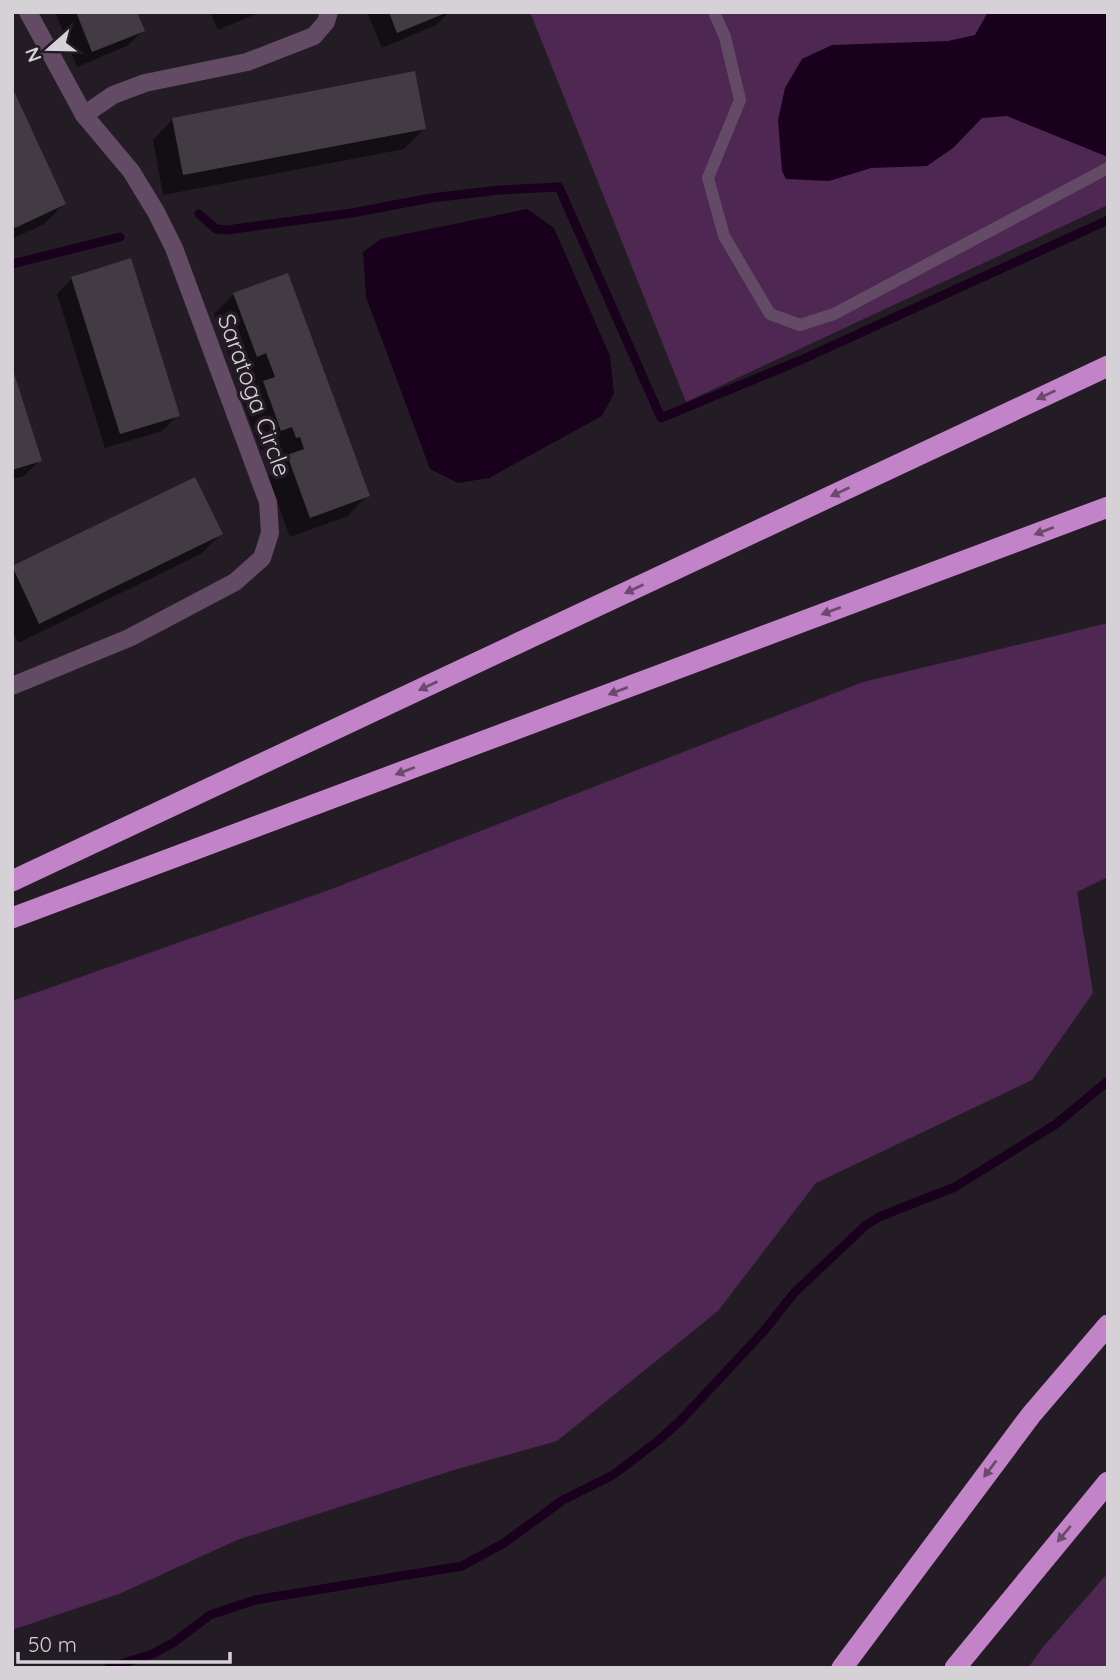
<svg xmlns="http://www.w3.org/2000/svg" width="1120" height="1680" font-family="Quicksand,sans-serif">
	<rect width="100%" height="100%" fill="#231c24"/>
	<g fill="#4e2753">
		<polygon points="530,12 1108,12 1108,205 686,402"/>
		<polygon points="1108,623 1108,877 1077,892 1093,993 1032,1080 816,1183 718,1311 557,1441 454,1470 237,1540 119,1594 12,1630 12,1001 329,890 863,682"/>
		<polygon points="1108,1573 1108,1668 1028,1668 1043,1647"/>
	</g>
	<g fill="#19001c">
		<polygon points="988,12 1108,12 1108,157 1007,116 982,118 953,148 927,166 871,168 829,181 786,179 782,171 778,120 785,88 802,59 832,45 948,41 975,35"/>
		<polygon points="527,209 554,228 610,356 614,393 602,416 489,478 458,483 430,469 366,297 363,252 381,239"/>
	</g>
	<g fill="#0007">
		<polygon points="55,12 135,12 143,31 127,46 77,67"/>
		<polygon points="210,12 261,12 218,30"/>
		<polygon points="367,12 449,12 436,25 382,48"/>
		<polygon points="12,92 64,204 44,224 12,239"/>
		<polygon points="173,119 424,129 404,149 163,195 153,140"/>
		<polygon points="72,278 178,415 162,431 105,448 57,294"/>
		<polygon points="234,294 368,495 348,516 290,537 268,477 282,463 280,456 276,457 272,446 261,450 243,403 253,393 246,372 236,376 214,314"/>
		<polygon points="12,370 40,460 24,476 12,479"/>
		<polygon points="194,479 221,534 201,554 18,643 12,630 12,568"/>
	</g>
	<g fill="none" stroke-linecap="round" stroke-linejoin="round">
		<g stroke="#19001c" stroke-width="9">
			<polyline points="199,214 216,229 227,230 352,213 431,198 500,190 559,187 661,418 801,360 1108,220"/>
			<polyline points="12,264 120,237"/>
			<polyline points="108,1668 152,1654 173,1643 210,1615 255,1600 462,1566 504,1543 563,1500 613,1475 659,1440 680,1421 764,1331 794,1293 866,1225 881,1216 955,1187 1056,1124 1108,1081"/>
		</g>
	</g>
	<g fill="#433b44">
		<polygon points="76,12 137,12 145,31 92,52"/>
		<polygon points="389,12 448,12 397,33"/>
		<polygon points="415,71 426,129 183,175 172,118"/>
		<polygon points="12,87 66,204 15,228 12,222"/>
		<polygon points="131,258 180,416 120,434 71,277"/>
		<polygon points="288,273 370,496 310,518 287,455 304,449 300,437 296,438 292,427 281,431 263,381 275,377 266,353 257,357 233,293"/>
		<polygon points="12,367 42,461 12,470"/>
		<polygon points="195,477 223,534 39,624 12,566"/>
	</g>
	<g fill="none" stroke-linecap="round" stroke-linejoin="round">
		<polyline stroke="#634a65" stroke-width="12" points="714,12 725,37 740,100 708,178 724,236 770,314 800,325 834,314 1108,168"/>
		<g stroke="#634a65" stroke-width="18">
			<polyline points="84,115 113,95 145,83 247,62 314,36 326,22 329,12"/>
			<polyline points="12,686 129,638 235,582 262,558 270,533 268,502 174,248 156,212 131,171 84,115 28,12"/>
		</g>
		<g stroke="#c283c9" stroke-width="21">
			<polyline points="12,881 1108,366"/>
			<polyline points="12,918 1108,507"/>
			<polyline points="842,1668 1031,1415 1108,1325"/>
			<polyline points="955,1668 1108,1482"/>
		</g>
	</g>
	<defs><path id="oneway-solid" d="M-6-.8H1V-3.2L6.5 0L1 3.2V.8H-6Z" transform="scale(1.75)"/></defs>
	<g fill="#6b4a6e">
		<use href="#oneway-solid" transform="translate(1046 395) rotate(155)"/>
		<use href="#oneway-solid" transform="translate(840 492) rotate(155)"/>
		<use href="#oneway-solid" transform="translate(1044 531) rotate(159)"/>
		<use href="#oneway-solid" transform="translate(634 589) rotate(155)"/>
		<use href="#oneway-solid" transform="translate(831 611) rotate(159)"/>
		<use href="#oneway-solid" transform="translate(428 686) rotate(155)"/>
		<use href="#oneway-solid" transform="translate(618 691) rotate(159)"/>
		<use href="#oneway-solid" transform="translate(405 771) rotate(159)"/>
		<use href="#oneway-solid" transform="translate(990 1469) rotate(127)"/>
		<use href="#oneway-solid" transform="translate(1064 1534) rotate(130)"/>
	</g>
	<g text-anchor="middle" dominant-baseline="central" stroke-width="7" stroke-linejoin="round" paint-order="stroke">
		<g font-size="24" fill="#d6d1d7" stroke="#231c24">
			<text transform="translate(255 395) rotate(70)">Saratoga Circle</text>
		</g>
	</g>
	<rect width="1120" height="1680" fill="none" stroke="#d6d1d7" stroke-width="28"/>
	<g transform="translate(49 49) rotate(250)" stroke="#231c24" stroke-width="5" paint-order="stroke">
	<path d="M0-5L12 26L0 18L-12 26Z" fill="#d6d1d7"/>
	<text y="-10" font-size="19" font-weight="bold" text-anchor="middle" fill="#d6d1d7">N</text>
	</g>
	<path d="M18 1652v10h212v-10" fill="none" stroke="#d6d1d7" stroke-width="3.5"/>
	<text x="28" y="1652" font-size="21" fill="#d6d1d7" stroke="#231c24" stroke-width="5" paint-order="stroke">50 m</text>
</svg>
